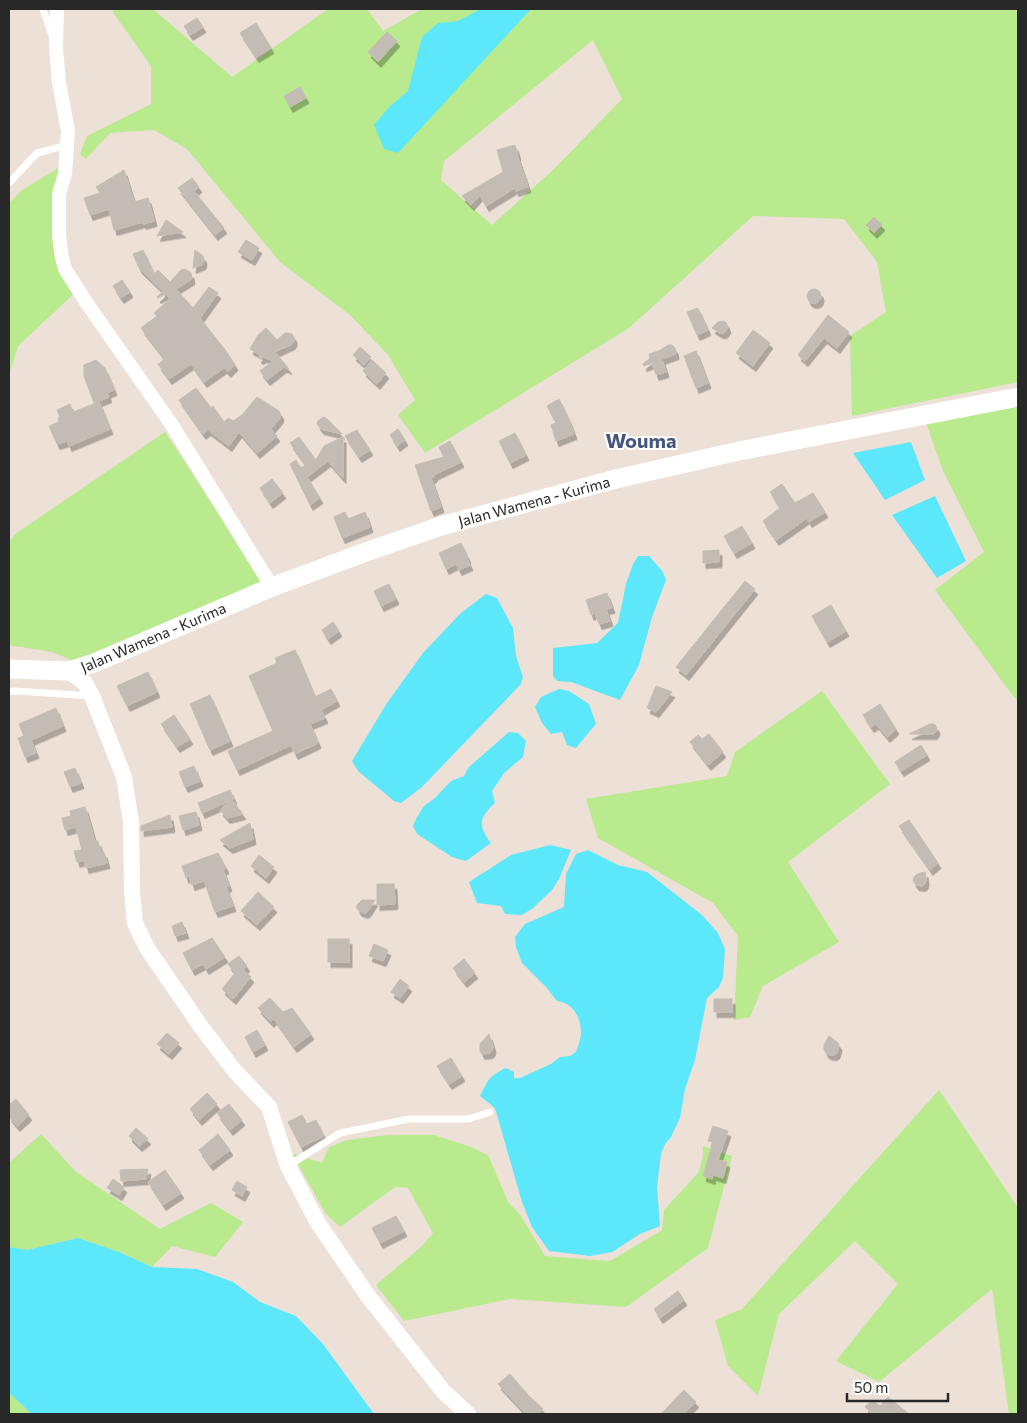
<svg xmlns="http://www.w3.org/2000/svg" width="1027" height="1423" font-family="Commissioner,sans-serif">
	<defs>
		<filter id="shadow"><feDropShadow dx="3" dy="5.5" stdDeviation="0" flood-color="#0004"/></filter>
	</defs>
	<rect width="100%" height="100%" fill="#ece0d7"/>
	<g fill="#b9ea8d" fill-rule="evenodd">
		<path d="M119 9H153L232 77 328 9H367L383 31 422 9H1018V382L852 416 850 336 886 312 877 262 844 219 753 216 629 328 425 453 398 415 415 400 388 355 350 315 280 262 187 149 154 130 110 133 86 159 80 154 87 136 151 104V66L112 11ZM593 40 622 99 553 170 492 225 441 180 444 161Z"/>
		<polygon points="60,167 60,252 81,287 18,346 9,375 9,203 22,190"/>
		<polygon points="1018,404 1018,701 1010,692 935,590 984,552 943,471 926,423"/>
		<polygon points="165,432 265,585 74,661 52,652 9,645 9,542 15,534"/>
		<polygon points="822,691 890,784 788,862 839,942 763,986 750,1017 734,1020 738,936 713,903 598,838 586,799 727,776 735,752"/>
		<polygon points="939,1090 1018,1208 1018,1414 1009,1414 992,1289 879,1382 836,1361 898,1284 855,1241 779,1314 758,1396 728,1366 715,1320 742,1309"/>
		<polygon points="41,1134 76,1172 160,1229 211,1203 243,1222 215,1257 172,1246 152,1267 119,1252 78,1238 27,1250 9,1247 9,1163"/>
		<polygon points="388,1135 434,1135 471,1147 488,1155 508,1202 521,1216 545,1256 610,1261 662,1230 664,1210 699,1172 703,1156 703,1146 732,1156 708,1248 626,1307 510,1299 404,1321 376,1285 423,1245 433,1233 408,1188 395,1187 340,1227 326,1214 293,1155 295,1154 322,1163 329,1147 347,1140"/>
		<polygon points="9,1393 32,1414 9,1414"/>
	</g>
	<g fill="#5de7fb">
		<polygon points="481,9 531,9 398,153 384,149 374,125 389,107 408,91 422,37 438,23 458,21"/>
		<polygon points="911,442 925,480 885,500 853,453"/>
		<polygon points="935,496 966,561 937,578 892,515"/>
		<polygon points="638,556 649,556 663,572 666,580 652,617 639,665 620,700 571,682 557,681 553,676 553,648 597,643 618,623 626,584 633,564"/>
		<polygon points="486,594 497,598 513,628 516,656 523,677 521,684 422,787 401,803 394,801 358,771 352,761 387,703 423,653 461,613"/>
		<polygon points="559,689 569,691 589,704 596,724 576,748 567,745 562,732 551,734 542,723 535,707 541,697"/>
		<path d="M509 732 518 733 526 741 523 757 504 773 492 791 495 803C480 817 477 825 491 843L466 861 452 857 417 834 413 826 417 817 424 806 435 798 451 781 464 776 469 767Z"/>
		<polygon points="550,845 571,850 559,879 552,890 533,908 522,915 505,914 501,906 477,903 469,882 511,855"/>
		<path d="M588 850 618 865 647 872 702 915 718 933 725 949 723 978 719 987 707 998 695 1060 685 1089 680 1118 671 1137 665 1144 661 1154 657 1187 660 1226 640 1234 612 1252 590 1256 549 1251 532 1227 522 1202 495 1108 480 1096C489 1079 488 1077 506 1068L514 1072V1078H520L551 1064 560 1057 570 1056 576 1052C578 1046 581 1039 581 1033 581 1017 573 1003 557 1001L546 987 522 963 516 947 515 937 525 924 564 907 566 874 576 854Z"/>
		<polygon points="78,1238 119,1252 152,1267 197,1269 233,1282 260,1302 296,1316 323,1344 374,1414 32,1414 9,1393 9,1247 27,1250"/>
	</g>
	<g fill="#c3bcb4" stroke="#c7bcb1" filter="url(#shadow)">
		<polygon points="197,18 203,27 190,35 184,26"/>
		<polygon points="256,23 271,48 256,57 240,33"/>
		<polygon points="387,32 397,41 378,62 368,52"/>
		<polygon points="300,87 306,98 290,107 284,96"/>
		<polygon points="515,145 518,155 517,155 528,187 516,191 515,188 486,206 480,195 471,205 462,196 503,172 497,150"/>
		<polygon points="124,170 134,202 148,198 154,221 143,224 143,222 114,230 109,209 90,215 84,198 100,193 96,187"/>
		<polygon points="192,178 199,187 194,191 224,228 215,235 178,188"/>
		<polygon points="874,217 882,225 874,233 866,225"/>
		<polygon points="166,220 183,232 157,236"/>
		<polygon points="246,240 259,248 252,260 238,252"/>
		<polygon points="143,250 154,274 158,270 170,282 181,270 185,269 191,273 192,279 176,289 193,308 209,287 218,293 200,318 226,351 235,365 228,372 224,368 204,382 191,364 169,379 158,364 165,359 141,328 157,316 154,313 170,299 166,294 158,298 157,297 163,291 139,268 133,254"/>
		<polygon points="195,250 203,256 204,260 203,264 193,268"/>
		<polygon points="122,280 130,292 121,298 113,286"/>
		<circle cx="814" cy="296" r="7"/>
		<polygon points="698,308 708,330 697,335 687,312"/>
		<polygon points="828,315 849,332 837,348 824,338 805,361 798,355"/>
		<polygon points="722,321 726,322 728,328 724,333 720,333 712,328 718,322"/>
		<polygon points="266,328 277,340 285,333 288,333 292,334 294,337 294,341 292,344 275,352 289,369 284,367 267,380 260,371 273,361 264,357 260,359 258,357 261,355 250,349 258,335"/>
		<polygon points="753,330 770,343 753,366 736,353"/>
		<polygon points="668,345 672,345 675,348 676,354 662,359 666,372 656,375 652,363 644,366 643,364 650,358 649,354 659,351"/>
		<polygon points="360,347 371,357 364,365 353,355"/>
		<polygon points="696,351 708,383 696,388 684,356"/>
		<polygon points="96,360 105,368 114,390 107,393 109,397 94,403 84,376 84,365"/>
		<polygon points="372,360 386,373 377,384 363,371"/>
		<polygon points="196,388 211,408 213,406 224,422 228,418 233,421 242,415 257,397 279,411 281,415 280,418 271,429 277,436 257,453 239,432 229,446 208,430 203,434 179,400"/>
		<polygon points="559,399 569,420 574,434 556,441 551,425 556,423 547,406"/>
		<polygon points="99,402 110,429 69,446 67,441 57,444 49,426 59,422 58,418 60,417 57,410 70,404 73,412"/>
		<polygon points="323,417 326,418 342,434 321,429 317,424 318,421"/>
		<polygon points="398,429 405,440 397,446 390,435"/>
		<polygon points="357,430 370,450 359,457 345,436"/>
		<polygon points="515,433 526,455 510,463 499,441"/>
		<polygon points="299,437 316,460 324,446 343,437 343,478 328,461 307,477 320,498 310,505 290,464 296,460 301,468 306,465 290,443"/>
		<polygon points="450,441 461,462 434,475 434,477 431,478 441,507 431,511 415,465 444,457 439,447"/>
		<polygon points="272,479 283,493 270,503 260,488"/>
		<polygon points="782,484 795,503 813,493 825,512 809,522 807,518 776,540 763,521 780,508 770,492"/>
		<polygon points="345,512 348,519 365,512 370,527 342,538 334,517"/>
		<polygon points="742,526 752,543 734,553 724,536"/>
		<polygon points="461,543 468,558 467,559 470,565 459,570 456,564 446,569 439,553"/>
		<polygon points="719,550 719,562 703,563 703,551"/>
		<polygon points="745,581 755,589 686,675 676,667"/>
		<polygon points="389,584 396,599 381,606 374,591"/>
		<polygon points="607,593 612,608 606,609 610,621 599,624 595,613 591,615 586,600"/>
		<polygon points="831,605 846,631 827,642 812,616"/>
		<polygon points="333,622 339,631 328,639 322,630"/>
		<polygon points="295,650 315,697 331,689 337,701 321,710 325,718 310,724 318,743 295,754 291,745 237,770 228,751 273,731 249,676 277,663 275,658"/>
		<polygon points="148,672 157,692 127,706 117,686"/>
		<polygon points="656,686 672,692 656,712 647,708"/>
		<polygon points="210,695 230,741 210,750 190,704"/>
		<polygon points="880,704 896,729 887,737 876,724 871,727 863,715"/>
		<polygon points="56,708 63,726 31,740 36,753 25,757 18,738 24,736 19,724"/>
		<polygon points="174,715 190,739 177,747 161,724"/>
		<polygon points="930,724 934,724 936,726 937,730 934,734 909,734"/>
		<polygon points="709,734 723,752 708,765 690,742 698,735 702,739"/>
		<polygon points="921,745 927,755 901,771 895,762"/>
		<polygon points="194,766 200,781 185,787 179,772"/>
		<polygon points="75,768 81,783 70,787 64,772"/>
		<polygon points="230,790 234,799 202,813 198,803"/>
		<polygon points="232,800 243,814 227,818 220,810"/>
		<polygon points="85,807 95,842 98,841 101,853 104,852 107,863 86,868 84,860 77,862 74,851 82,850 76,827 65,830 62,818 71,816 70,811"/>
		<polygon points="196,812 199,825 183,830 179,816"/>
		<polygon points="170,815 172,827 141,831 141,826"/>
		<polygon points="909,820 938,863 930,870 899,826"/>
		<polygon points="250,823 253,839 230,848 220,840"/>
		<polygon points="218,853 226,868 223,870 229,886 226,887 233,906 215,912 204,881 192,885 189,876 186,878 182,866"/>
		<polygon points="259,855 274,867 266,878 251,866"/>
		<polygon points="925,872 926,880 925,884 922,886 916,885 913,881 914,877 917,874"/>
		<polygon points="377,884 394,884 395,904 377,905"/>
		<polygon points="258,892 274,907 257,925 241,911"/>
		<polygon points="362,900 375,900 368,911 365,913 359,911 357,908 357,905"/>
		<polygon points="182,922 186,933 175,936 172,926"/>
		<polygon points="212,938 225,957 206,969 203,964 192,970 183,953"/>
		<rect x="328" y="939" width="21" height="23"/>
		<polygon points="374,944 388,950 383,961 369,956"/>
		<polygon points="239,956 247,966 243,969 251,977 233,999 222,989 235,973 228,964"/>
		<polygon points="464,959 475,973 464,982 453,968"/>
		<polygon points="400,979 409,986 400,998 391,992"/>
		<polygon points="270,998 283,1012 292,1008 311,1034 294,1047 274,1019 271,1022 258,1008"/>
		<rect x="714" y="999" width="18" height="13"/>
		<polygon points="257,1030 265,1045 253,1052 245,1037"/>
		<polygon points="167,1033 179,1043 169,1054 157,1044"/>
		<polygon points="489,1034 493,1047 492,1051 490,1053 482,1054 480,1051 480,1044"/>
		<polygon points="829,1036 837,1042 839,1045 837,1053 834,1055 830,1055 826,1053 824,1049 824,1045"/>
		<polygon points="451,1058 462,1076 449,1084 437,1066"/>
		<polygon points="207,1093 217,1104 199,1120 190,1109"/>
		<polygon points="16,1099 29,1115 17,1126 9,1117 9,1105"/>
		<polygon points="229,1104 242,1120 230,1130 217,1113"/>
		<polygon points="302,1115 307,1124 316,1120 324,1136 301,1147 288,1122"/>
		<polygon points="713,1126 728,1131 718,1160 727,1162 723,1178 713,1175 712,1179 703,1176 713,1142 708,1141"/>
		<polygon points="136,1128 148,1139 139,1146 129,1136"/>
		<polygon points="218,1134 230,1150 210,1165 199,1150"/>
		<polygon points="148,1169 146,1179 121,1181 120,1170"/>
		<polygon points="165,1170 181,1193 163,1205 148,1182"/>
		<polygon points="113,1179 124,1187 119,1195 107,1188"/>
		<polygon points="237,1181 247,1187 242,1196 232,1190"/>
		<polygon points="396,1216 404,1231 380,1243 372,1228"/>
		<polygon points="678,1291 684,1300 660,1318 654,1309"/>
		<polygon points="510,1374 529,1396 543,1409 538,1414 526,1414 498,1384"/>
		<polygon points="684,1390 696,1402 684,1414 661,1414"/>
		<polygon points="888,1397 909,1414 873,1414 865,1407 872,1400 880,1406"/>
	</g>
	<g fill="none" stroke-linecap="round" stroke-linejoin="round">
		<g stroke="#fff" stroke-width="7">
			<polyline points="43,9 53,38"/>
			<polyline points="9,183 37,153 60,147 67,152"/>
			<polyline points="9,692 15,691 92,696"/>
			<polyline points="288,1166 340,1133 409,1119 469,1119 490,1112"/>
		</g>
		<polyline stroke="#fff" stroke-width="14" points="57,9 56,48 59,82 68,131 65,174 59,194 59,235 62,258 65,269 86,302 172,425 272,587"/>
		<polyline stroke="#fff" stroke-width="16" points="69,671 85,683 92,696 124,777 131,822 132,891 135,923 147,948 202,1028 234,1070 269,1107 288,1166 318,1223 368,1296 443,1391 468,1414"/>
		<polyline stroke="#fff" stroke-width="19" points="9,669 69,671 94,663 272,587 363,553 441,526 616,479 739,451 1018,397"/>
	</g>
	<g text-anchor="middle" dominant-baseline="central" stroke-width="4" stroke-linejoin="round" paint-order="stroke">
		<g font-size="15" fill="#282828" stroke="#fff">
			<text transform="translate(534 501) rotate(-15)">Jalan Wamena - Kurima</text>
			<text transform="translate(153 637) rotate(-23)">Jalan Wamena - Kurima</text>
		</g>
		<g font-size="20" font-weight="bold" fill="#44567d" stroke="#fff">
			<text x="641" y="440">Wouma</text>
		</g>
	</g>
	<rect width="1027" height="1423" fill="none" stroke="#282828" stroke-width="20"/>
	<path d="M847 1393v8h101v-8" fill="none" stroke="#282828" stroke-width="2.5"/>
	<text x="854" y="1393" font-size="15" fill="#282828" stroke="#ffffff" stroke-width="4" paint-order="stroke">50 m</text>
</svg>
